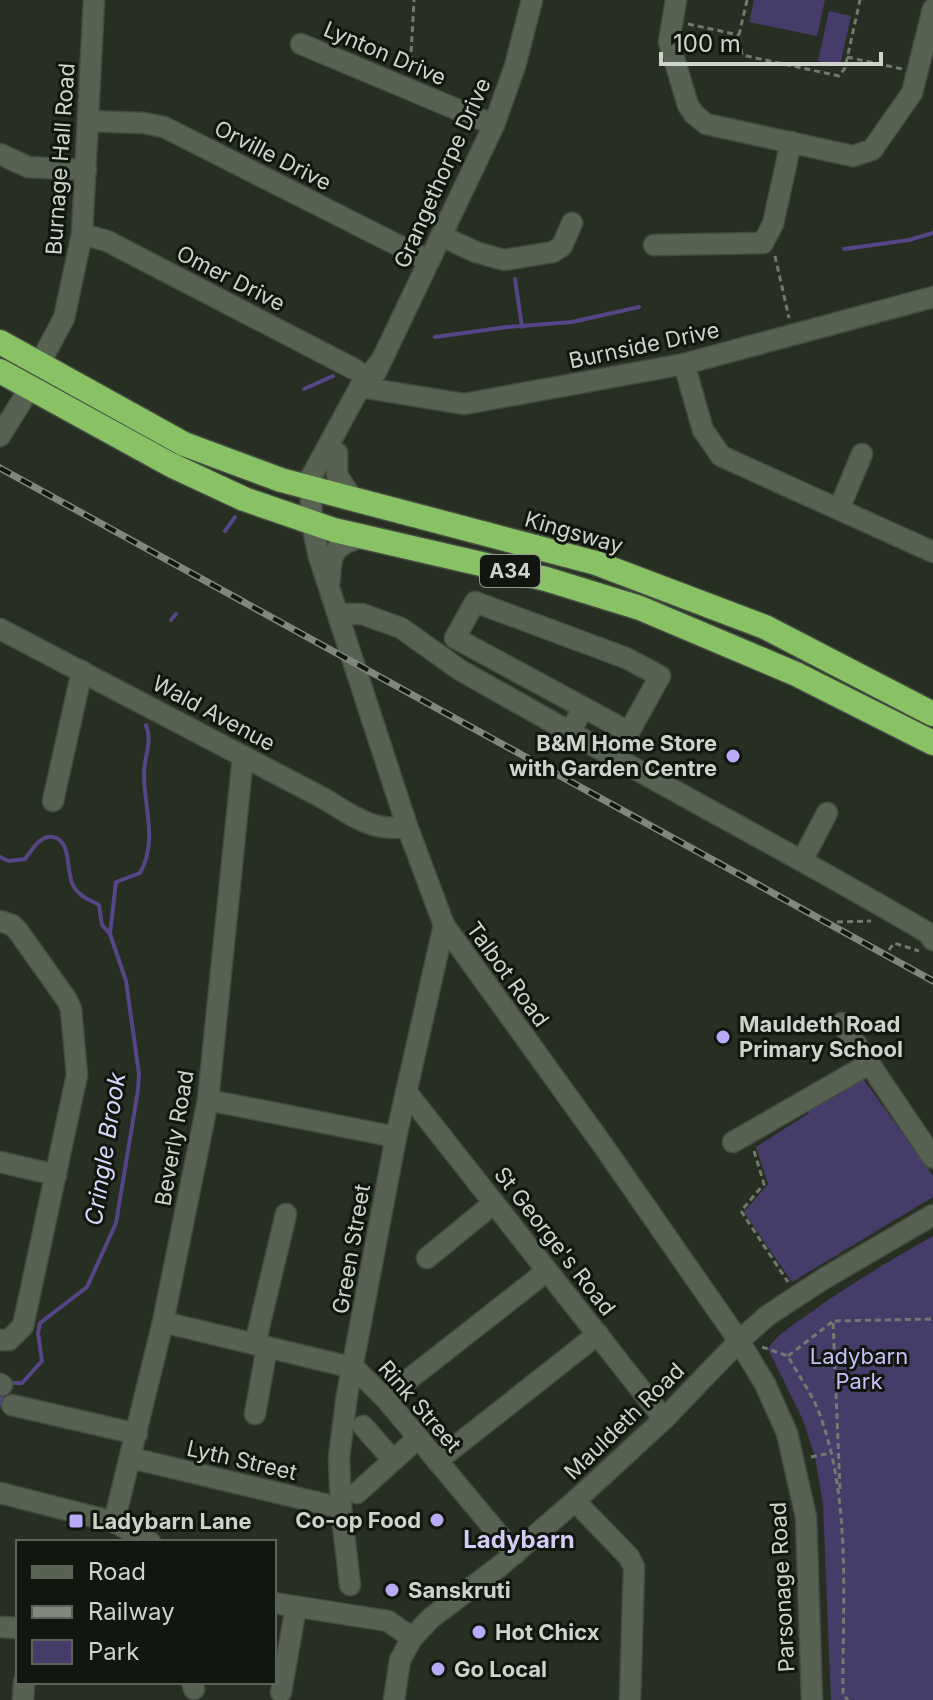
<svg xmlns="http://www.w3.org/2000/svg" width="933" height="1700" font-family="Inter,sans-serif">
	<rect width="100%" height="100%" fill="#262f21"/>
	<g fill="#463c6a">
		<polygon points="754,0 825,0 817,36 749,22"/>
		<polygon points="829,11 851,16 840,66 818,61"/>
		<polygon points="859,1073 933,1176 933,1197 792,1282 744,1212 768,1184 756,1147 809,1113 806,1106"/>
		<path d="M933 1236V1700H831L823 1504 815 1457 803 1420 768 1349C778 1333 795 1324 810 1313 850 1284 891 1260 933 1236Z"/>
	</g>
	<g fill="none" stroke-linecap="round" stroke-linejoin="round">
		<g stroke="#564687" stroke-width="4">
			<polyline points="844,249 909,240 933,233"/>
			<polyline points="515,279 522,327"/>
			<polyline points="435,337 507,327 572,322 639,307"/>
			<polyline points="304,389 333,376"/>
			<polyline points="225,531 235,517"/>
			<polyline points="171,620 176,614"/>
			<path d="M0 857 9 861 25 859C32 850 40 835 53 837 73 841 65 874 74 887 79 896 90 900 99 905L102 925 110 934 126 981 139 1074 138 1090 116 1223 87 1287 40 1323 38 1333 42 1361 22 1383H7"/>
			<path d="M110 934 116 882 140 873C158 841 144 808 144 774 144 756 153 742 146 725"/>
			<polyline points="0,1405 4,1391"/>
		</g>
		<g stroke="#444c40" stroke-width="23">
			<g id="minor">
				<polyline points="676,0 669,42 688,105 694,114 706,124 853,156 872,150 912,93 933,9"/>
				<polyline points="301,44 494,125"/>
				<polyline points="88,121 144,123 164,127 429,261"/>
				<polyline points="0,154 28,167 86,170"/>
				<polyline points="82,234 107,241 356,370"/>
				<polyline points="441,236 476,252 504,260 553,252 562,246 572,223"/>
				<polyline points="654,245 763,243 773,224 791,142"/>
				<polyline points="381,361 360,387 310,479 312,524 319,557 407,826 444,925 602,1144 739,1341 765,1384 787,1433 806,1517 812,1700"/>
				<polyline points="40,363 64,318 82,234 94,0"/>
				<polyline points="684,364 703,430 721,456 933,552"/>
				<polyline points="376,372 494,125 515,66 532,0"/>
				<polyline points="360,387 464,404 684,364 933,297"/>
				<polyline points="0,436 30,388"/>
				<polyline points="337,453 337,475 352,498"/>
				<polyline points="839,509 862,454"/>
				<path d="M330 579C330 551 336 545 362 537"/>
				<polygon points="475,602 626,658 660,676 629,732 455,638"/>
				<polyline points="338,614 362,614 401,628 460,670 570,732"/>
				<path d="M0 629 323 798C350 814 374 834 407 826"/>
				<path d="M583 708 570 732C688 800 810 863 928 933L933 940"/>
				<polyline points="53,801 82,671"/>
				<polyline points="802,861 827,813"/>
				<polyline points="0,921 12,925 18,931 67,1000 71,1009 77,1075 23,1326 9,1340 0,1340"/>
				<polyline points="842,1023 933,1158"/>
				<polyline points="408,1094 664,1419"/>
				<polyline points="208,1100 396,1137"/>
				<polyline points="733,1142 869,1064"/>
				<polyline points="0,1162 56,1175"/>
				<polyline points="427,1258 494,1203"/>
				<polyline points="163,1322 354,1368 385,1398 515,1554"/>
				<polyline points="255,1344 286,1214"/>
				<polyline points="0,1384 2,1385"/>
				<polyline points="385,1398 547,1271"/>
				<polyline points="12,1405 137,1434"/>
				<polyline points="255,1414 267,1347"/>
				<polyline points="363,1426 393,1460"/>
				<polyline points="131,1458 341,1508"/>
				<polyline points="437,1461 598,1334"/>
				<polyline points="0,1493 114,1522 150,1542"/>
				<polyline points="357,1493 418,1438"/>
				<polyline points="575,1501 629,1557 634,1567 630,1700"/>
				<polyline points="114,1522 163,1322 208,1100 243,756"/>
				<polyline points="350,1585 341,1508 339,1457 347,1395 396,1137 444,925"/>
				<polyline points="274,1603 388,1621 412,1638"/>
				<polyline points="0,1627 18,1628"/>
				<polyline points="192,1682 194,1689"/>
				<polyline points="281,1692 296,1607"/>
				<polyline points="23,1700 24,1682"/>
				<polyline points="394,1700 400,1660 412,1638 431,1618 500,1566 575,1501 664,1419 739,1341 767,1316 825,1278 933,1215"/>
			</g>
		</g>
		<g stroke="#444c40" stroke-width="27">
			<g id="highway">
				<polyline points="0,342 184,444 281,480 596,563 765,627 933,714"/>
				<polyline points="0,371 171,465 244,499 334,530 546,579 640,608 796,674 933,743"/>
			</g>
		</g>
		<g stroke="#72796e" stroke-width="3" stroke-dasharray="6 4" stroke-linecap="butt">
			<polyline points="747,0 739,35 742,55 839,76 845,68 860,0"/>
			<polyline points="688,24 739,35"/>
			<polyline points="847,57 902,69"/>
			<polyline points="410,72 414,0"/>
			<polyline points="775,256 789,318"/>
			<polyline points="837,922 871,921"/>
			<polyline points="889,950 894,943 919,951"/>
			<polyline points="754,1151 764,1184 741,1211 788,1282"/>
			<path d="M762 1347 788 1356C798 1375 813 1395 820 1415 852 1503 842 1602 843 1695L848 1700"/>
			<polyline points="788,1356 832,1322"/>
			<polyline points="811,1457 830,1453"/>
			<polyline points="840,1489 833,1321 933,1319"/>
		</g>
		<use href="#minor" stroke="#576252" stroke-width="20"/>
		<use href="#highway" stroke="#88c264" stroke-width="24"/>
		<g stroke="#80877c" stroke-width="7">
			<polyline id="rail" points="0,468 933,981"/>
		</g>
		<use href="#rail" stroke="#11160f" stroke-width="4" stroke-dasharray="12" stroke-linecap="butt"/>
	</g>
	<g fill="#b9aaf7" stroke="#11160f" stroke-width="3">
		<circle cx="733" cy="756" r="8"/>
		<circle cx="723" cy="1037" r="8"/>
		<circle cx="437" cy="1520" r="8"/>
		<rect x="68" y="1513" width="16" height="16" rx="4"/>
		<circle cx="392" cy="1590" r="8"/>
		<circle cx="479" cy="1632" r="8"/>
		<circle cx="438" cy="1669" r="8"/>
	</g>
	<g text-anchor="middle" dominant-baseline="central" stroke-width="6" stroke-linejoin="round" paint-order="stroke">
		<rect fill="#11160f" stroke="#959b93" stroke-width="2" x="480" y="555" width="60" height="32" rx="6"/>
		<g font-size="20" font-weight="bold" fill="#ced4cb">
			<text x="510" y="571">A34</text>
		</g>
		<g font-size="22" fill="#ced4cb" stroke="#11160f">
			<text transform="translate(385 53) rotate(23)">Lynton Drive</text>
			<text transform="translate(273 155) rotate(27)">Orville Drive</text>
			<text transform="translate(60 159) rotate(-86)">Burnage Hall Road</text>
			<text transform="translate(442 173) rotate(-66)">Grangethorpe Drive</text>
			<text transform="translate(231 278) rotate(27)">Omer Drive</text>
			<text transform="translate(644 345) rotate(-12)">Burnside Drive</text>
			<text transform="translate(574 532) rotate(16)">Kingsway</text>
			<text transform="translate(214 713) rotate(28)">Wald Avenue</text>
			<text transform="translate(508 974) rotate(54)">Talbot Road</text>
			<text transform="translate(174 1138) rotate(-80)">Beverly Road</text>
			<text transform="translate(555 1241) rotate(52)">St George's Road</text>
			<text transform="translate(351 1249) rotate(-80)">Green Street</text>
			<text transform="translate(420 1406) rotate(49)">Rink Street</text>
			<text transform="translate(624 1421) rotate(-44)">Mauldeth Road</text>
			<text transform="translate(242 1460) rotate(13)">Lyth Street</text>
			<text transform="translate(782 1587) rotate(-93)">Parsonage Road</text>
		</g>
		<g font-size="22" font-weight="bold" fill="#ced4cb" stroke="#11160f" text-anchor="start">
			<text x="717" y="743" text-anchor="end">B&amp;M Home Store<tspan x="717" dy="25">with Garden Centre</tspan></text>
			<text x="739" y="1024">Mauldeth Road<tspan x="739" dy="25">Primary School</tspan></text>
			<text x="421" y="1520" text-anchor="end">Co-op Food</text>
			<text x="92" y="1521">Ladybarn Lane</text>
			<text x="408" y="1590">Sanskruti</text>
			<text x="495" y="1632">Hot Chicx</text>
			<text x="454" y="1669">Go Local</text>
		</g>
		<g font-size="22" fill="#c8bef7" stroke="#11160f">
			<text x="859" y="1356">Ladybarn<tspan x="859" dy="25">Park</tspan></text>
		</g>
		<g font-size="24" font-style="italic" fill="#dcd6fe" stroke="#11160f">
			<text transform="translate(105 1149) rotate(-81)">Cringle Brook</text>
		</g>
		<g font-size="24" font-weight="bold" fill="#d4cdf8" stroke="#11160f">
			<text x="519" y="1539">Ladybarn</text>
		</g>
	</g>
	<rect x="16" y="1540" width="260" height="144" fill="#11160f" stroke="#5d625a" stroke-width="2"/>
	<rect x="32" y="1566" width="40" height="12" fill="#576252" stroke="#5d625a" stroke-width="2"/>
	<text x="88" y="1580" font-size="24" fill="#ced4cb">Road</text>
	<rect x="32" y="1606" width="40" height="12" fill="#80877c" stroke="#5d625a" stroke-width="2"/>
	<text x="88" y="1620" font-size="24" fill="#ced4cb">Railway</text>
	<rect x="32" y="1640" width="40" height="24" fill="#463c6a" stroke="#5d625a" stroke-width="2"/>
	<text x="88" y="1660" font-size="24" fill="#ced4cb">Park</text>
	<path d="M661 52v12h220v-12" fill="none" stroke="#ced4cb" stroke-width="4"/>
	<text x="673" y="52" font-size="24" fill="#ced4cb" stroke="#11160f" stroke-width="6" paint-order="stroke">100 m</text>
</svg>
